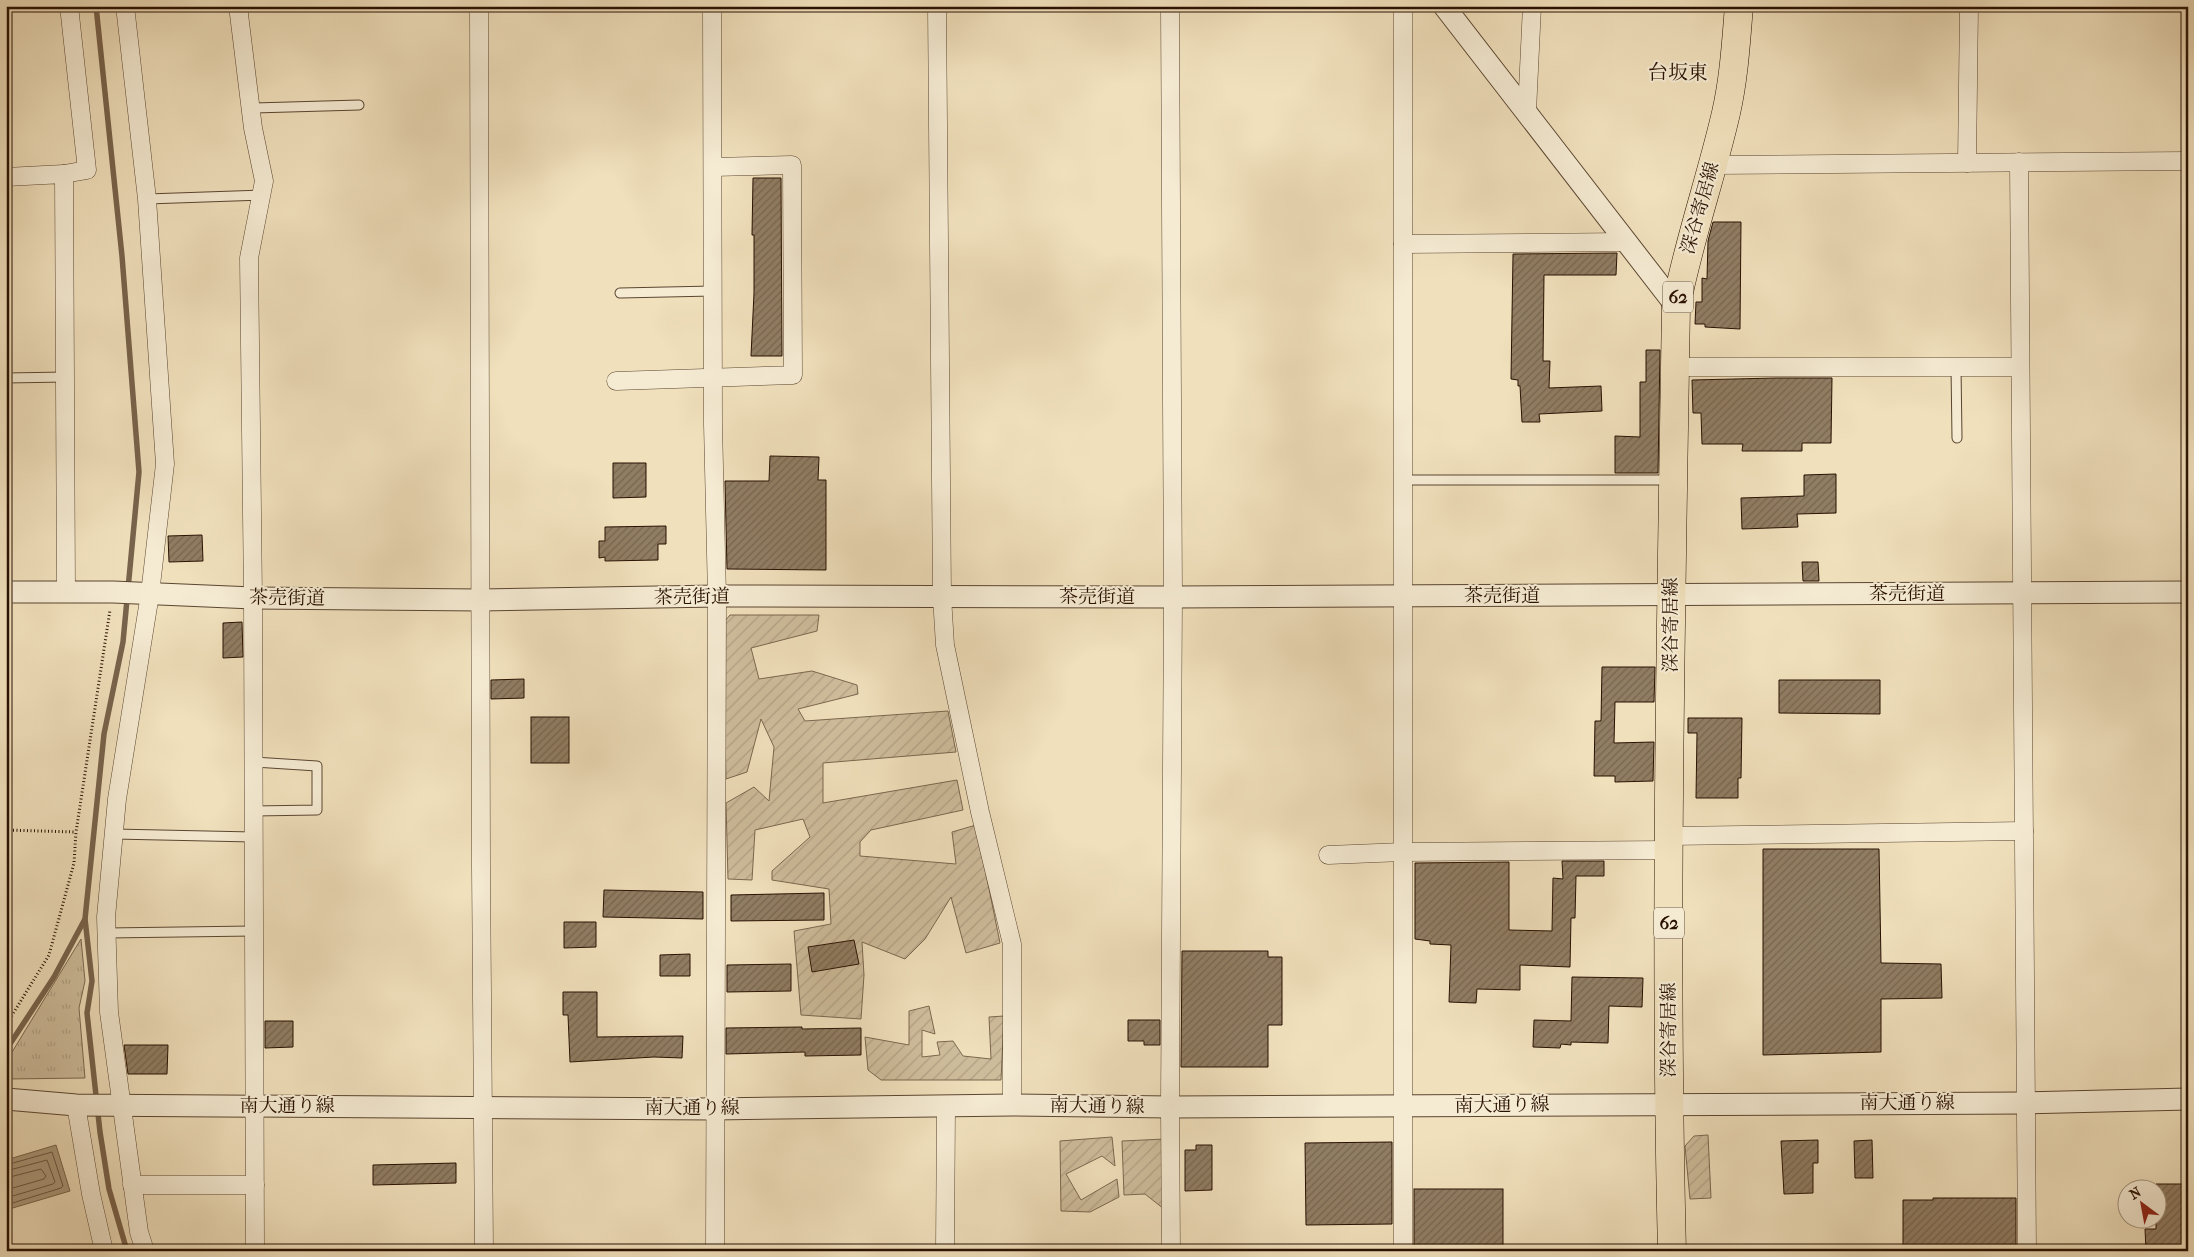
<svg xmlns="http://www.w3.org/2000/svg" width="2194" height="1257" font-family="'IM FELL French Canon','Noto Serif JP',serif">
	<defs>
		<pattern id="grass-tufts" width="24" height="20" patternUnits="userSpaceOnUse" patternTransform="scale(1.25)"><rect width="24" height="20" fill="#cebd9c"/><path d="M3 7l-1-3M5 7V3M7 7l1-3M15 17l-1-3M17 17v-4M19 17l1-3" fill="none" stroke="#b1a185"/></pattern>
		<pattern id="garden-furrows" width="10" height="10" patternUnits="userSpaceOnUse" patternTransform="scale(1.25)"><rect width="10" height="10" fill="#cebd9c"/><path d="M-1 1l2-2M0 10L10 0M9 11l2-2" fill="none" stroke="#b1a185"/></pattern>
		<pattern id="building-hatch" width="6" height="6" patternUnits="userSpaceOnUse" patternTransform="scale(1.25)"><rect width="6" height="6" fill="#907d63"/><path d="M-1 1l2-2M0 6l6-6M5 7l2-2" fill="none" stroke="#76654f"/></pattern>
	</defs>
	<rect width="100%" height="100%" fill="#f0e0bc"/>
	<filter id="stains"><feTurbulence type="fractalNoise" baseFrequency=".004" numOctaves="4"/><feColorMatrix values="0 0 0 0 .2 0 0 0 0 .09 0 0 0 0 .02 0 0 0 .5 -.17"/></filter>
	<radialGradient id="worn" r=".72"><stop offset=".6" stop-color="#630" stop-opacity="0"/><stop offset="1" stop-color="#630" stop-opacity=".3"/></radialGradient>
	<polygon fill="url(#grass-tufts)" stroke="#7c674f" points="81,939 85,981 79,1008 85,1078 6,1079 6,1062"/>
	<g fill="url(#garden-furrows)" stroke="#7c674f">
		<polygon points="730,615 819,615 817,631 751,648 759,679 812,671 857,685 858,694 798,709 805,721 948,711 956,752 823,763 823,803 957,780 963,810 871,830 860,842 860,856 956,864 952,832 976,825 1000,943 966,953 951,897 925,939 905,959 862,942 864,975 861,1019 801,1015 794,931 831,924 829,889 772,880 772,871 810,837 803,819 755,830 752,880 728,879 726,803 754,787 769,801 774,747 761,719 747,772 726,779 723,623"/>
		<polygon points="929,1006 935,1034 922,1030 922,1057 940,1055 937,1042 953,1041 963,1056 991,1059 989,1017 1004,1016 1001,1080 881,1080 868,1070 865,1037 909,1045 909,1011"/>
		<polygon points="1708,1135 1711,1198 1690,1199 1685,1146 1694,1136"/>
		<polygon points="1112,1137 1115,1166 1102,1156 1066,1174 1081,1200 1117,1179 1119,1197 1090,1212 1061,1211 1060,1141"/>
		<polygon points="1165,1139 1164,1209 1145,1194 1124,1195 1122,1141"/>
	</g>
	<polygon fill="#ac9a7d" stroke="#78634c" points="56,1145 70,1191 6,1210 6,1160"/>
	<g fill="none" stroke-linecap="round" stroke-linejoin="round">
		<g stroke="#6a5640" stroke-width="1">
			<polyline points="6,1165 52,1152 63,1186 61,1188 6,1205"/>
			<polyline points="6,1171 47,1160 55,1182 53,1184 6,1198"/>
			<polyline points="6,1178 41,1169 46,1176 44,1179 6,1190"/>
		</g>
		<g stroke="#78634c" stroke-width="5.5">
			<polyline points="96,6 122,256 139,472 123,642 104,734 85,919 92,981 87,1013 100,1132 109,1189 127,1251"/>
			<polyline points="6,1050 54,977 85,919"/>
		</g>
	</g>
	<g fill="url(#building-hatch)" stroke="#291102">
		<polygon points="753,178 781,178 782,356 751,356 754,293 754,235 752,235"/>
		<polygon points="1713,222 1741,222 1740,329 1705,327 1705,324 1695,324 1696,302 1702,302 1702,278 1707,279 1708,241"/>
		<polygon points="1617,253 1616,275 1544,275 1543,361 1550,361 1549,388 1601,386 1602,411 1539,414 1540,422 1522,422 1520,386 1518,386 1518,380 1511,379 1513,254"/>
		<polygon points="1646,350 1660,350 1658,473 1615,473 1615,436 1640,437 1640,382 1646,382"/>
		<polygon points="1776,378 1832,378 1831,443 1802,443 1802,451 1742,451 1743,444 1702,444 1701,413 1693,413 1692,380"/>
		<polygon points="770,456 819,457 818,480 826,480 826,570 727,569 725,481 769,481"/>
		<polygon points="613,463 646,463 646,497 613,498"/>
		<polygon points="1836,474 1836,513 1797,514 1798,527 1742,529 1741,498 1804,496 1804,475"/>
		<polygon points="666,526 666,544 658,544 658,560 605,561 605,557 599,558 599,541 605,541 605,527"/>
		<polygon points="202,535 203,561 169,562 168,536"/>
		<polygon points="1802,562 1818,562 1819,581 1803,581"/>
		<polygon points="242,622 243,657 223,658 223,623"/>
		<polygon points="1602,667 1655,667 1654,702 1615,702 1614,743 1654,742 1653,781 1615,782 1615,776 1594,776 1595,721 1601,721"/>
		<polygon points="524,679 524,698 491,699 491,680"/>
		<polygon points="1779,680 1880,680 1880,714 1779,713"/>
		<rect x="531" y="717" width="38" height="46"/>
		<polygon points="1688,718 1742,718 1741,778 1738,778 1738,798 1696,798 1697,733 1688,733"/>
		<polygon points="1763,849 1879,849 1881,963 1941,964 1942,998 1881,999 1881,1052 1763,1055"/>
		<polygon points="1562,861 1604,861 1604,876 1576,876 1575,918 1571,918 1570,967 1520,965 1520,990 1477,989 1476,1003 1449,1002 1451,945 1430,944 1430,941 1415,939 1415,863 1509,862 1509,930 1552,931 1553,878 1563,879"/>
		<polygon points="604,890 703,892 703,919 603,917"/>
		<polygon points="824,893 824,920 731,921 731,895"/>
		<polygon points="564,922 596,922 596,947 564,948"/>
		<polygon points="854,940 859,964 812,972 808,947"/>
		<polygon points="1182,951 1268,951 1268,957 1282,957 1282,1025 1268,1025 1268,1067 1181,1067"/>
		<polygon points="690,954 690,976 660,976 660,955"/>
		<polygon points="791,964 791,991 727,992 727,965"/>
		<polygon points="1572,977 1643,978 1642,1007 1609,1006 1608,1043 1571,1042 1571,1045 1561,1044 1560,1048 1533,1047 1534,1020 1571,1021"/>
		<polygon points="563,992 597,992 597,1037 683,1036 682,1058 654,1057 570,1062 568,1015 563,1015"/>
		<polygon points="1128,1020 1160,1020 1160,1045 1144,1045 1144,1041 1128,1041"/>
		<polygon points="265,1021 293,1021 293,1047 265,1048"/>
		<polygon points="802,1027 802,1029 861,1028 861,1055 805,1056 805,1052 726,1054 726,1028"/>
		<polygon points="124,1045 168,1045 167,1074 128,1074"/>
		<polygon points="1818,1140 1818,1163 1813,1163 1813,1193 1784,1194 1781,1141"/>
		<polygon points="1872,1140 1873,1178 1855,1178 1854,1141"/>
		<polygon points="1392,1142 1392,1224 1306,1225 1305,1143"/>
		<polygon points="1196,1145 1212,1145 1212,1190 1185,1191 1185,1150 1196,1150"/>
		<polygon points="456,1163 456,1183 373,1185 373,1165"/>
		<polygon points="2156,1184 2188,1184 2188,1251 2146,1251 2145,1229 2156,1229"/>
		<rect x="1414" y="1189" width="89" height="62"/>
		<polygon points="1933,1198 2016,1198 2016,1251 1903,1251 1903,1200 1933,1200"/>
	</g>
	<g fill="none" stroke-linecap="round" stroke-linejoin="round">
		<g stroke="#5b4530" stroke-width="11">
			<g id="service">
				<polyline points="251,108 359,105"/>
				<polyline points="147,199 262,195"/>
				<polyline points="620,293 713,291"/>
				<polyline points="1956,367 1957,438"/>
				<polyline points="6,378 66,377"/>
				<polyline points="1404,480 1671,480"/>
				<polyline points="253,762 317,766 317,810 253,811"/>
				<polyline points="114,834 253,837"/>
				<polyline points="107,933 253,931"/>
			</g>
		</g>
		<g stroke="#5b4530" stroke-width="19">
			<g id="minor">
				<polyline points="125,6 147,199 165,464 150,594 117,799 106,917 109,1012 139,1232 145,1251"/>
				<polyline points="238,6 253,128 264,181 249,258 253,598 255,1251"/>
				<polyline points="479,6 481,867 484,1251"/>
				<polyline points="712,6 713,424 717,596 715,1251"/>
				<polyline points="937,6 942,597 945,645 980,812 1012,944 1012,1105"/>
				<polyline points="1170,6 1173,597 1170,1107 1171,1251"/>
				<polyline points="1403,6 1403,1251"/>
				<polyline points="1527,111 1532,6"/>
				<polyline points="2019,162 2027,1251"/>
				<polyline points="1967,163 1969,6"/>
				<polyline points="1713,165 2188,161"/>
				<polyline points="64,174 87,170 69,6"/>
				<polyline points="6,177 64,174 66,592"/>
				<polyline points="1403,244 1625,242"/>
				<polyline points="1675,367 2020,367"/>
				<polyline points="616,381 793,375 792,165 713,167"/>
				<polyline points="1669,836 2024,831"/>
				<polyline points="1328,855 1403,852 1669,850"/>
				<polyline points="76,1105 91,1194 104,1251"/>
				<polyline points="132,1185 255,1185"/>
				<polyline points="945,1251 946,1106"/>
			</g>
		</g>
		<g stroke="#5b4530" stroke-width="23">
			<g id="tertiary">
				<polyline points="1444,6 1676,306"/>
				<polyline points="6,592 113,592 253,598 480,600 717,596 1173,597 2188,592"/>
				<polyline points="6,1099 76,1105 714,1109 1012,1105 1170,1107 2026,1103 2188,1099"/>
			</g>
		</g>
		<g stroke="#291102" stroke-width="29">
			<path id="primary" d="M1672 1251C1664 936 1671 621 1676 306 1689 240 1711 178 1726 113 1734 78 1736 42 1739 6"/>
		</g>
		<g stroke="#291102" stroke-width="3" stroke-dasharray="1 2.5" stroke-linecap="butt">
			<polyline points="6,830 76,832"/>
			<polyline points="6,1025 49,955 74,863 76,832 110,610"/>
		</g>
		<use href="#service" stroke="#f5ebd3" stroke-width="9"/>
		<use href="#minor" stroke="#f5ebd3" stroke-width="18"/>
		<use href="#tertiary" stroke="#f5ebd3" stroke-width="21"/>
		<use href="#primary" stroke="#f0e0bc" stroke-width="28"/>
	</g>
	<g text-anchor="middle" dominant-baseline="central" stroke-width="4" stroke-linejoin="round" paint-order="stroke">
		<g fill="#f5ebd3" stroke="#665241" stroke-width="1">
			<rect x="1663" y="281.5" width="30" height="31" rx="4"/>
			<rect x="1654" y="907.5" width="30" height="31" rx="4"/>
		</g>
		<g font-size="18" font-weight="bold" fill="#291102">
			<text x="1678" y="297">62</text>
			<text x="1669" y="923">62</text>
		</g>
		<g font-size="19" fill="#291102" stroke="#f5ebd3">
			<text transform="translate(1700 208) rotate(-74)">深谷寄居線</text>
			<text x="1907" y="594">茶売街道</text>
			<text x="1502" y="596">茶売街道</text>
			<text transform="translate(692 597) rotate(-1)">茶売街道</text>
			<text x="1097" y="597">茶売街道</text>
			<text transform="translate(287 598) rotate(1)">茶売街道</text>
			<text transform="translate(1671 625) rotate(-90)">深谷寄居線</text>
			<text transform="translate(1669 1030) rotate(-90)">深谷寄居線</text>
			<text x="1907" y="1103">南大通り線</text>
			<text transform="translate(1502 1105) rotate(-1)">南大通り線</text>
			<text x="287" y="1106">南大通り線</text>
			<text transform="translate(1097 1106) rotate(1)">南大通り線</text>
			<text x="692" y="1108">南大通り線</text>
		</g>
		<g font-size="20" fill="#291102" stroke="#f5ebd3">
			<text x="1678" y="72">台坂東</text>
		</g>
	</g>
	<rect width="2194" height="1257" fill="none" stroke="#f0e0bc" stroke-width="25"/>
	<rect x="8" y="8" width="2179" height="1242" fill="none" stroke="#291102" stroke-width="2.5"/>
	<rect x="12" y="12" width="2169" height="1232" fill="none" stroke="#291102"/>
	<g transform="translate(2142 1204) rotate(328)"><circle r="24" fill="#f5ebd3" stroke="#a3947f"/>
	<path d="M0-4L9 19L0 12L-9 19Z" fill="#8f2418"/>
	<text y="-8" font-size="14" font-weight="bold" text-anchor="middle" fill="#291102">N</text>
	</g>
	<rect width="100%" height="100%" filter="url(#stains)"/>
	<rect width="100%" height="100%" fill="url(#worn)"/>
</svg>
